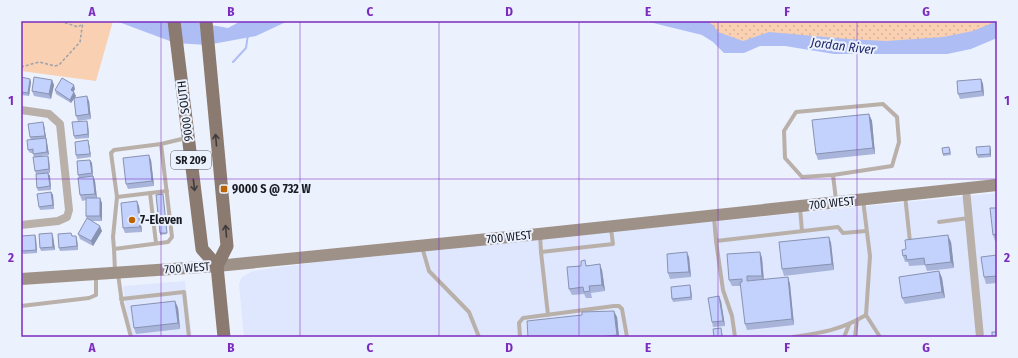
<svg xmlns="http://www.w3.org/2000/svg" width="1018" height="358" font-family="'Fira Sans Condensed',sans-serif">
	<defs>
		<pattern id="park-dots" width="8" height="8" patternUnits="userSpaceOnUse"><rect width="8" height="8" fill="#f9d0b2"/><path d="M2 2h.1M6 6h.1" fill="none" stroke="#d5b299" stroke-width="1.8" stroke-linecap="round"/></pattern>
	</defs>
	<rect width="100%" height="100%" fill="#ecf1fe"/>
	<g fill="#dfe7ff">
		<polygon points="997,193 997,337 244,337 239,284 242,277 253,271 333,260"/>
		<polygon points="185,281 192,337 133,337 127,316 123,286"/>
	</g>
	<polygon fill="#f9d0b2" points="21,21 113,21 96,81 21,71"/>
	<polygon fill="url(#park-dots)" points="675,21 997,21 997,26 933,41 731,43"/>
	<g fill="#aebef5">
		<polygon points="116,21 189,21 228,28 241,21 288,21 256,36 207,45 175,43"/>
		<polygon points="645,21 706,21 713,25 718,32 743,41 769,32 848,39 886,41 943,37 973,31 997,21 997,38 971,49 947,54 834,54 785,46 760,46 744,53 724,53 713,42 702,35"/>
	</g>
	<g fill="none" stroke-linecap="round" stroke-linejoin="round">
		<polyline stroke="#aebef5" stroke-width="2" points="233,62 246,48 248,34"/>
		<g stroke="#9da2ac" stroke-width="1.5" stroke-dasharray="3 2" stroke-linecap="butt">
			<polyline points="60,21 78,27 81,25"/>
			<polyline points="21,67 39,62 55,66 59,65 80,42 83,21"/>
		</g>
		<g stroke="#bab0aa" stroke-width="4">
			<polyline points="833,175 802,177 785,158 784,131 796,112 883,104 897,117 899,142 892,166 833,175 836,200"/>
			<polyline points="150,193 156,243"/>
			<polyline points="905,195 910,242"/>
			<polyline points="117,197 111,153 114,150 161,144"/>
			<polyline points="863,200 870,256 866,315 880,337"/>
			<polyline points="800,208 802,231"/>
			<polyline points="714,217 716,241 838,227 843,233 866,231"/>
			<polyline points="939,222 969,218"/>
			<polyline points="540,235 541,252 613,244 611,229"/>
			<polyline points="716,241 723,290 732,316 735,337"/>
			<polyline points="422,247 429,271 469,312 479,337"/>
			<polyline points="114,249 113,237 117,197 167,191"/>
			<polyline points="541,252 548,315"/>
			<polyline points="115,271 114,249 168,242 172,237 161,144 186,138"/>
			<polyline points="118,274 122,303 131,337"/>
			<polyline points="121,299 184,292 189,337"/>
			<polyline points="21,306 89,298 96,295 96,276"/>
			<polyline points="520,337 519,323 523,318 614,306 619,306 622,309 627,337"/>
			<path d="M793 337C821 333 841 330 866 315"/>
			<polyline points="844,337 849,325"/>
			<polyline points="855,337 857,320"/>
		</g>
		<g stroke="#bab0aa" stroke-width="8">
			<polyline points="21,110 49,114 60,124 69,210 67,217 58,221 21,225"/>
			<polyline points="966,189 980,337"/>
		</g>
		<polyline stroke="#9e9187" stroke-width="12" points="21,279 217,266 539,234 997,185"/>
		<g stroke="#8b7a6f" stroke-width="13">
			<polyline points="174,21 202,249 217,266"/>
			<polyline points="206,21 227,246 217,266 224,337"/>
		</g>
	</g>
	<g fill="#a8b4da">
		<polygon points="21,77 31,82 29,96 21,95"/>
		<polygon points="981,79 983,84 984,96 960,99 958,94"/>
		<polygon points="52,80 54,85 51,99 34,96 32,91"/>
		<polygon points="75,89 73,92 76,96 74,98 89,101 91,119 78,121 76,116 74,98 71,103 56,94 55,90"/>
		<polygon points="869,114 872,121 875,154 818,160 816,154"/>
		<polygon points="88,124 89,138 75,139 74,136"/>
		<polygon points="44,125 49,155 41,156 49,159 50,173 48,173 50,176 51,190 38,191 37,188 36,174 35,171 34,157 33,153 30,153 28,150 31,140 30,137"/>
		<polygon points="89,144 91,157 77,159 76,155"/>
		<polygon points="950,148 951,155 943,156 943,154"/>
		<polygon points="991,150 991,157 978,158 977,155"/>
		<polygon points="90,160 92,163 93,176 95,181 97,198 102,203 102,221 91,221 102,231 93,246 80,239 78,234 87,219 86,216 86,200 82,201 80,195 79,178 78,175"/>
		<polygon points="151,160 154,186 128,189 126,184"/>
		<polygon points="51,192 53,195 54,209 40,210 39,207"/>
		<polygon points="163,196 167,234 160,235 160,233"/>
		<polygon points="139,206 142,232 125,233 123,228"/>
		<polygon points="997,208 997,241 995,241 993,235"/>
		<polygon points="35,235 36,238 37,253 23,254 22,251"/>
		<polygon points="53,236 55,250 41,251 40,248"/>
		<polygon points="73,236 76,236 77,239 78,250 60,251 59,248"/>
		<polygon points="829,237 831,243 834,270 784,276 782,269"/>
		<polygon points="951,242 954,268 927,271 925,265 909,266 908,262 905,262 903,256"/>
		<polygon points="760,252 762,258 764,280 788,277 790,284 794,325 747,330 745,324 741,286 732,286 729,280"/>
		<polygon points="997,255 997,283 986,284 984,277"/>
		<polygon points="689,257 691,277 670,279 668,273"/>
		<polygon points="587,265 602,270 605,291 591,293 592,298 586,298 584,294 572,295 569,289"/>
		<polygon points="939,271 942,278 945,298 905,304 902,298"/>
		<polygon points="691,289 692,300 673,302 672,299"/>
		<polygon points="175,301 178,308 180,329 136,334 134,328"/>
		<polygon points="721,301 725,326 713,327 712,322"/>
		<polygon points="617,317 619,337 528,337"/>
	</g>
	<g fill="#8892b1">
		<polygon points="30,79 31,82 29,96 28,93"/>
		<polygon points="981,79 983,84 984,96 982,91"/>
		<polygon points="52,80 54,85 51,99 49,94"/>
		<polygon points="74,85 75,89 72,94 71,90"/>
		<polygon points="74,92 76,96 71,103 70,100"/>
		<polygon points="87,96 89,101 91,119 89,114"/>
		<polygon points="869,114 872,121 875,154 873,148"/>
		<polygon points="87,121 88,124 89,138 88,134"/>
		<polygon points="43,122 44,125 46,138 47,142 49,155 47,152"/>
		<polygon points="88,140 89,144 91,157 90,154"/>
		<polygon points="990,146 991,150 991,157 990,154"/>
		<polygon points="149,155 151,160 154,186 152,181"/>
		<polygon points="48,156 49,159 50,173 49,169"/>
		<polygon points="90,160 92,163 93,177 92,173"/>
		<polygon points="48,173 50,176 51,190 50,186"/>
		<polygon points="93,176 95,181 97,199 95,194"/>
		<polygon points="51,192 53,195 54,209 53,205"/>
		<polygon points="100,198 102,203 102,221 100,216"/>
		<polygon points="137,201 139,206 142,232 140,227"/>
		<polygon points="100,226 102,231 93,246 91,241"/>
		<polygon points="52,233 53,236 55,250 53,247"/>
		<polygon points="35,235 36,238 37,253 36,250"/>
		<polygon points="948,235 951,242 954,268 951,262"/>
		<polygon points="76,236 77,239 78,250 77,246"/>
		<polygon points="829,237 831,243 834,270 832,264"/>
		<polygon points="687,252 689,257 691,277 689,272"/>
		<polygon points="760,252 762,258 764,283 762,276"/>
		<polygon points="600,264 602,270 605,291 602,285"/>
		<polygon points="939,271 942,278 945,298 942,292"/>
		<polygon points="788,277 790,284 794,325 792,319"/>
		<polygon points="690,285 691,289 692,300 691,297"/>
		<polygon points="719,296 721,301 725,326 723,321"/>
		<polygon points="175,301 178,308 180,329 178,323"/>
		<polygon points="614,311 617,317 619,337 618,337 617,335"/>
		<polygon points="721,328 722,333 723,337 722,337"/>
	</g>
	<g fill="#c3d1fd" stroke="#8892b1">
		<polygon points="21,77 30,79 28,93 21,92"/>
		<polygon points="34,77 52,80 49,94 32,91"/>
		<polygon points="62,78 74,85 71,90 74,92 70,100 55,90"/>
		<polygon points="981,79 982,91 958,94 957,81"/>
		<polygon points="87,96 89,114 76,116 74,98"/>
		<polygon points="869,114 873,148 816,154 812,120"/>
		<polygon points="87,121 88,134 74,136 72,122"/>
		<polygon points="43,122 45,136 30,137 28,124"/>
		<polygon points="46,138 47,152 33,154 33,149 28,150 27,140"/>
		<polygon points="88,140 90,154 76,155 75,142"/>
		<polygon points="990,146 990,154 977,155 976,147"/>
		<polygon points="949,147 950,153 943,154 942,148"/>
		<polygon points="149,155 152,181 126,184 123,158"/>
		<polygon points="48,156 49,169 35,171 33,157"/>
		<polygon points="90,160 92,173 78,175 77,161"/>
		<polygon points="48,173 50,186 37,188 36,174"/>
		<polygon points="93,176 95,194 80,195 78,178"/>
		<polygon points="51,192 53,205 39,207 37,194"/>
		<polygon points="163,194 167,233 160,233 156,195"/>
		<rect x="86" y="198" width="14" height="18"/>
		<polygon points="137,201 140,227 123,228 121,203"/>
		<polygon points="990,208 997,208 997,234 993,235"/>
		<polygon points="87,218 100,226 91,241 78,234"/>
		<polygon points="52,233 53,247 40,248 39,234"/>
		<polygon points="71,233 72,236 76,236 77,246 59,248 58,234"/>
		<polygon points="35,235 36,250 22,251 21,236"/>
		<polygon points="948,235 951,262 925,265 924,258 907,260 906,255 903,256 902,250 906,249 905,240"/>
		<polygon points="829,237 832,264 782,269 779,242"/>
		<polygon points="687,252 689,272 668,273 667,254"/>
		<polygon points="760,252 762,276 747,276 747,281 788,277 792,319 745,324 740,282 742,282 742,279 729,280 727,254"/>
		<polygon points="997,255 997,276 984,277 981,257"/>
		<polygon points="585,260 586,266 600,264 602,285 589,286 590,291 584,292 583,287 569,289 567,267 581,266 581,261"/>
		<polygon points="939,271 942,292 902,298 899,277"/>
		<polygon points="690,285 691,297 672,299 671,287"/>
		<polygon points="719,296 723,321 712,322 708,298"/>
		<polygon points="175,301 178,323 134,328 131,306"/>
		<polygon points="614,311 617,335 600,337 528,337 527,321 582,315 582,312"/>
		<polygon points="721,328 722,337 714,337 713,329"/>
		<rect x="992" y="332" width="5" height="5"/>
	</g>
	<defs><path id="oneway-shaft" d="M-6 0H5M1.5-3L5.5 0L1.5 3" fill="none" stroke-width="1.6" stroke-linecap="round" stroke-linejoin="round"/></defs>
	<g stroke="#403c3d">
		<use href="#oneway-shaft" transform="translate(216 140) rotate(-95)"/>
		<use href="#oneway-shaft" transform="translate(194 185) rotate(83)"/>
		<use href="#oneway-shaft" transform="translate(226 231) rotate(-95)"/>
	</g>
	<path fill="none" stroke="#7b2cbf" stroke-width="1" stroke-opacity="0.55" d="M161 21V337M300 21V337M439 21V337M579 21V337M718 21V337M857 21V337M21 179H997"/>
	<g fill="#bd6400" stroke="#ecf1fe" stroke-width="1.5">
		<rect x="220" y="185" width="8" height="8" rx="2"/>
		<circle cx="132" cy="220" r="4"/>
	</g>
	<g text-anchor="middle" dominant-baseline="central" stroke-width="4" stroke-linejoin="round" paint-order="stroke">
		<rect fill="#ecf1fe" stroke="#585b64" stroke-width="1" x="171" y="151" width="40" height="18" rx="3"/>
		<g font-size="11" font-weight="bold" fill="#181b22">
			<text x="191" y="160">SR 209</text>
		</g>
		<g font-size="12" fill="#181b22" stroke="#ecf1fe">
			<text transform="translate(185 111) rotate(-97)">9000 SOUTH</text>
			<text transform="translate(832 203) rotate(-6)">700 WEST</text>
			<text transform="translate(509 237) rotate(-6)">700 WEST</text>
			<text transform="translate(187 268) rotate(-4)">700 WEST</text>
		</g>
		<g font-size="12" font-weight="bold" fill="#181b22" stroke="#ecf1fe" text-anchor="start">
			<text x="232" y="189">9000 S @ 732 W</text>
			<text x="140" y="220">7-Eleven</text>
		</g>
		<g font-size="13" font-style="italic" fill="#202b6a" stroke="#ecf1fe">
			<text transform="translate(843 46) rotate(7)">Jordan River</text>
		</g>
	</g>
	<rect width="1018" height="358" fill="none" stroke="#ecf1fe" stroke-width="44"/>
	<rect x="22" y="22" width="974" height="314" fill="none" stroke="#7b2cbf" stroke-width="1.5"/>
	<g font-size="13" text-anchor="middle" font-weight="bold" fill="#7b2cbf">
		<text x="92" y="16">A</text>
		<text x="231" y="16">B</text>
		<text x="370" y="16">C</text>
		<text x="509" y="16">D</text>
		<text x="648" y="16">E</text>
		<text x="787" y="16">F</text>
		<text x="926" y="16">G</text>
		<text x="11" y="105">1</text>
		<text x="1007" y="105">1</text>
		<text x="11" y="262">2</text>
		<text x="1007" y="262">2</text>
		<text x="92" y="352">A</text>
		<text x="231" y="352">B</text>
		<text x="370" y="352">C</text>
		<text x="509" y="352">D</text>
		<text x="648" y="352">E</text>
		<text x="787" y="352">F</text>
		<text x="926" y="352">G</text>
	</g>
</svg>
